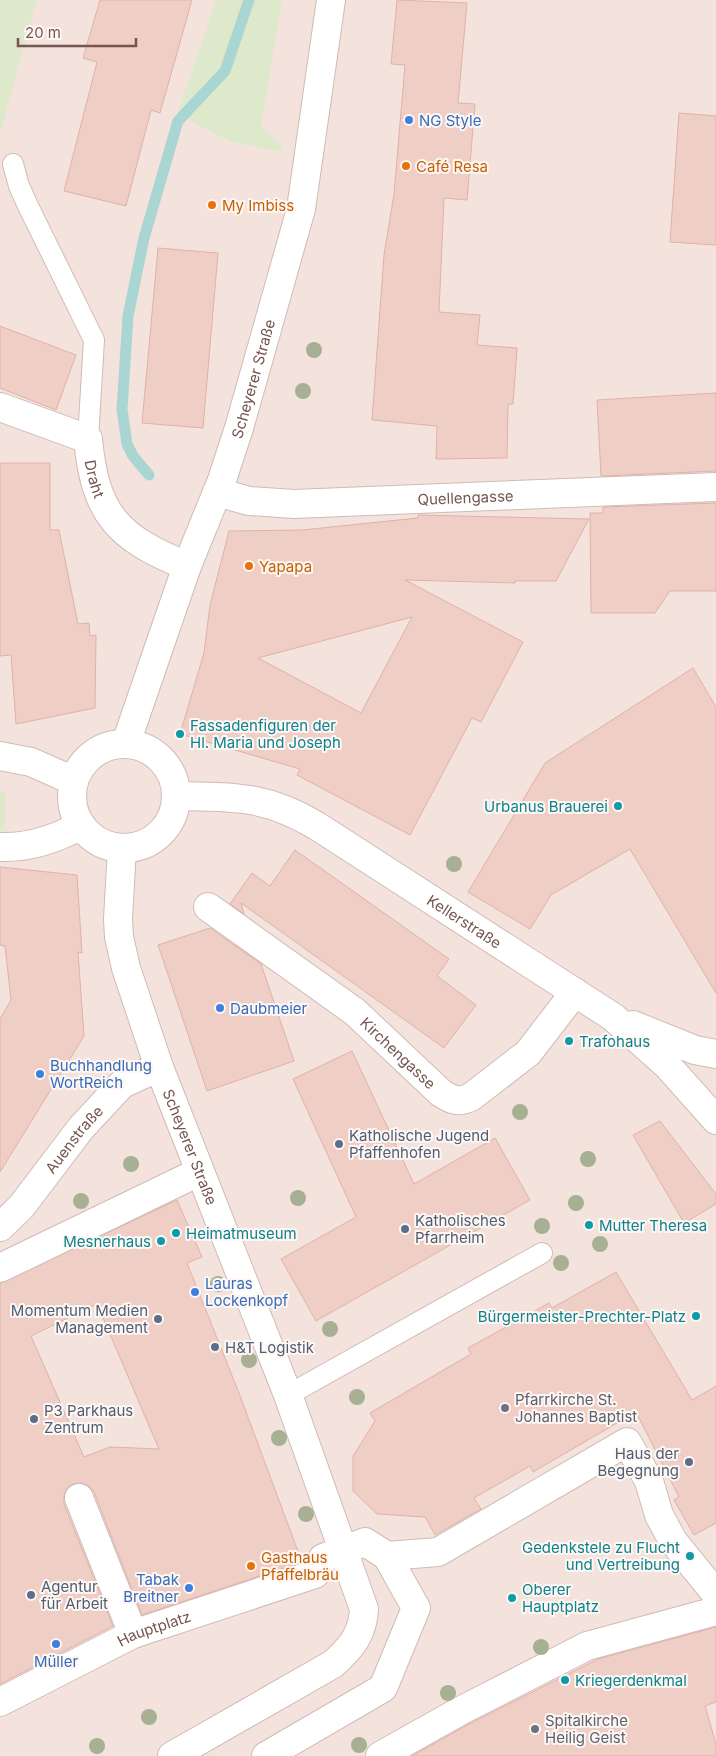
<svg xmlns="http://www.w3.org/2000/svg" width="716" height="1756" font-family="Inter,sans-serif">
	<rect width="100%" height="100%" fill="#fbf3ed"/>
	<rect fill="#f3e3dc" x="0" y="0" width="716" height="1756"/>
	<g fill="#dee9cb">
		<polygon points="0,0 37,0 0,134"/>
		<polygon points="216,0 282,0 261,126 283,148 282,152 231,142 177,114"/>
		<polygon points="0,790 5,792 5,830 0,831"/>
	</g>
	<g fill="none" stroke-linecap="round" stroke-linejoin="round">
		<polyline stroke="#a9d5d3" stroke-width="11" points="149,475 133,456 127,444 122,409 128,316 144,238 178,121 225,71 249,0"/>
	</g>
	<g fill="#efcec6" stroke="#e0b1a8" fill-rule="evenodd">
		<polygon points="100,0 192,0 160,113 151,110 126,206 64,191 97,62 83,58"/>
		<polygon points="397,0 467,3 458,103 475,104 467,200 444,198 439,312 480,315 477,345 517,348 513,404 508,404 507,458 436,459 437,426 372,420 384,255 394,194 405,65 391,64"/>
		<polygon points="679,113 716,116 716,245 670,242"/>
		<polygon points="158,248 218,253 203,428 142,423"/>
		<polygon points="0,326 76,355 56,410 0,388"/>
		<polygon points="716,393 716,471 601,476 597,400"/>
		<polygon points="0,463 50,463 50,530 59,530 78,624 89,623 90,636 96,635 95,708 16,724 11,655 0,656"/>
		<polygon points="716,503 716,591 670,591 655,613 591,613 590,513 603,513 603,507"/>
		<path d="M418 515 589 519 556 581H515V583L405 580 523 642 481 722 472 718 410 835 297 775 300 769 180 734 204 653 210 605 229 531 302 530 418 518ZM412 617 361 713 258 658Z"/>
		<polygon points="693,668 716,707 716,993 630,849 551,895 530,929 468,892 545,763"/>
		<polygon points="295,850 449,959 437,976 476,1005 444,1048 241,903 244,914 230,904 252,873 270,886"/>
		<polygon points="0,867 77,875 82,953 78,952 84,1036 0,1172 0,1019 11,1000 5,946 0,945"/>
		<polygon points="210,928 261,964 294,1061 207,1091 158,945"/>
		<polygon points="352,1051 414,1184 495,1138 530,1200 316,1321 281,1259 356,1217 293,1079"/>
		<polygon points="660,1121 716,1194 716,1204 684,1223 633,1135"/>
		<path d="M177 1200 202 1257 187 1263 239 1393 302 1562 142 1615 94 1492 89 1486 82 1483 73 1484 67 1488 64 1495V1504L113 1626 0 1684V1283ZM97 1304 115 1346 159 1449 110 1447 84 1457 31 1336Z"/>
		<polygon points="616,1272 692,1400 716,1386 716,1523 694,1535 674,1500 679,1497 636,1412 533,1472 530,1466 474,1498 481,1509 435,1535 425,1517 377,1514 353,1491 353,1456 375,1421 370,1413 471,1354 468,1348 549,1303 552,1308"/>
		<polygon points="716,1627 716,1702 705,1706 716,1744 716,1756 412,1756 469,1724 598,1659"/>
	</g>
	<g fill="none" stroke-linecap="round" stroke-linejoin="round">
		<g stroke="#d0bbb5" stroke-width="22">
			<g id="service">
				<polyline points="13,164 19,186 29,208 94,340 88,439"/>
				<polyline points="288,1395 542,1253"/>
			</g>
		</g>
		<g stroke="#d0bbb5" stroke-width="30">
			<g id="pedestrian">
				<polyline points="0,1268 199,1172"/>
				<polyline points="79,1498 133,1634"/>
				<path id="s1" d="M0 1702 133 1634 315 1574 323 1558 365 1542 387 1556 438 1552 627 1442 649 1481 659 1515 673 1541 716 1594"/>
				<polyline points="266,1756 383,1688 416,1608 387,1556"/>
				<polyline points="380,1756 462,1710 587,1646 716,1611"/>
			</g>
		</g>
		<g stroke="#d0bbb5" stroke-width="30">
			<g id="minor">
				<path id="s2" d="M0 407 88 439C95 515 118 538 187 566"/>
				<path id="s3" d="M217 492 249 501 294 504 716 487"/>
				<path d="M0 847C29 848 56 839 81 825"/>
				<path id="s4" d="M122 848 118 919 119 937 126 968 159 1067 288 1395 364 1609C363 1634 351 1648 333 1664L172 1756"/>
				<path id="s5" d="M208 907 355 1012 441 1093C452 1100 458 1103 471 1097L528 1053 575 992"/>
				<path id="s6" d="M0 1227 21 1207 81 1128 122 1084 159 1067"/>
			</g>
		</g>
		<g stroke="#d0bbb5" stroke-width="30">
			<g id="tertiary">
				<path id="s7" d="M126 743 187 566 222 480 239 428 301 209 331 0"/>
				<circle cx="124" cy="796" r="52"/>
				<polyline points="0,756 31,762 74,781"/>
				<path id="s8" d="M176 796C234 797 265 795 317 826L613 1017 667 1065 716 1120"/>
				<polyline points="633,1025 695,1050 716,1054"/>
			</g>
		</g>
		<use href="#service" stroke="#fff" stroke-width="20"/>
		<use href="#pedestrian" stroke="#fff" stroke-width="28"/>
		<use href="#minor" stroke="#fff" stroke-width="28"/>
		<use href="#tertiary" stroke="#fff" stroke-width="28"/>
	</g>
	<g fill="#a7b093">
		<circle cx="314" cy="350" r="8"/>
		<circle cx="303" cy="391" r="8"/>
		<circle cx="454" cy="864" r="8"/>
		<circle cx="520" cy="1112" r="8"/>
		<circle cx="588" cy="1159" r="8"/>
		<circle cx="131" cy="1164" r="8"/>
		<circle cx="298" cy="1198" r="8"/>
		<circle cx="81" cy="1201" r="8"/>
		<circle cx="576" cy="1203" r="8"/>
		<circle cx="542" cy="1226" r="8"/>
		<circle cx="600" cy="1244" r="8"/>
		<circle cx="561" cy="1263" r="8"/>
		<circle cx="218" cy="1284" r="8"/>
		<circle cx="330" cy="1329" r="8"/>
		<circle cx="249" cy="1360" r="8"/>
		<circle cx="357" cy="1397" r="8"/>
		<circle cx="279" cy="1438" r="8"/>
		<circle cx="306" cy="1514" r="8"/>
		<circle cx="541" cy="1647" r="8"/>
		<circle cx="448" cy="1693" r="8"/>
		<circle cx="149" cy="1717" r="8"/>
		<circle cx="359" cy="1745" r="8"/>
		<circle cx="97" cy="1746" r="8"/>
	</g>
	<g fill="#3f7fe0" stroke="#fef7f3" stroke-width="2">
		<circle cx="409" cy="120" r="5"/>
		<circle cx="220" cy="1008" r="5"/>
		<circle cx="40" cy="1074" r="5"/>
		<circle cx="195" cy="1292" r="5"/>
		<circle cx="189" cy="1588" r="5"/>
		<circle cx="56" cy="1644" r="5"/>
	</g>
	<g fill="#e8710a" stroke="#fef7f3" stroke-width="2">
		<circle cx="406" cy="166" r="5"/>
		<circle cx="212" cy="205" r="5"/>
		<circle cx="249" cy="566" r="5"/>
		<circle cx="251" cy="1566" r="5"/>
	</g>
	<g fill="#0f9aa8" stroke="#fef7f3" stroke-width="2">
		<circle cx="180" cy="734" r="5"/>
		<circle cx="618" cy="806" r="5"/>
		<circle cx="569" cy="1041" r="5"/>
		<circle cx="589" cy="1225" r="5"/>
		<circle cx="176" cy="1233" r="5"/>
		<circle cx="161" cy="1241" r="5"/>
		<circle cx="696" cy="1316" r="5"/>
		<circle cx="690" cy="1556" r="5"/>
		<circle cx="512" cy="1598" r="5"/>
		<circle cx="565" cy="1680" r="5"/>
	</g>
	<g fill="#5c6f8a" stroke="#fef7f3" stroke-width="2">
		<circle cx="339" cy="1144" r="5"/>
		<circle cx="405" cy="1229" r="5"/>
		<circle cx="158" cy="1319" r="5"/>
		<circle cx="215" cy="1347" r="5"/>
		<circle cx="34" cy="1419" r="5"/>
		<circle cx="689" cy="1462" r="5"/>
		<circle cx="31" cy="1595" r="5"/>
	</g>
	<g fill="#6b7280" stroke="#fef7f3" stroke-width="2">
		<circle cx="505" cy="1408" r="5"/>
		<circle cx="535" cy="1729" r="5"/>
	</g>
	<g text-anchor="middle" dominant-baseline="central" stroke-width="4" stroke-linejoin="round" paint-order="stroke">
		<g font-size="15" fill="#366cbe" stroke="#fef7f3" text-anchor="start">
			<text x="419" y="120">NG Style</text>
			<text x="230" y="1008">Daubmeier</text>
			<text x="50" y="1065">Buchhandlung<tspan x="50" dy="17">WortReich</tspan></text>
			<text x="205" y="1283">Lauras<tspan x="205" dy="17">Lockenkopf</tspan></text>
			<text x="179" y="1579" text-anchor="end">Tabak<tspan x="179" dy="17">Breitner</tspan></text>
			<text x="56" y="1661" text-anchor="middle">Müller</text>
		</g>
		<g font-size="15" fill="#c56008" stroke="#fef7f3" text-anchor="start">
			<text x="416" y="166">Café Resa</text>
			<text x="222" y="205">My Imbiss</text>
			<text x="259" y="566">Yapapa</text>
			<text x="261" y="1557">Gasthaus<tspan x="261" dy="17">Pfaffelbräu</tspan></text>
		</g>
		<g font-size="15" fill="#765650" stroke="#fef7f3">
			<text stroke="none"><textPath href="#s7" startOffset="386">Scheyerer Straße</textPath></text>
			<text stroke="none"><textPath href="#s2" startOffset="134">Draht</textPath></text>
			<text stroke="none"><textPath href="#s3" startOffset="250">Quellengasse</textPath></text>
			<text stroke="none"><textPath href="#s8" startOffset="322">Kellerstraße</textPath></text>
			<text stroke="none"><textPath href="#s5" startOffset="240">Kirchengasse</textPath></text>
			<text stroke="none"><textPath href="#s6" startOffset="115">Auenstraße</textPath></text>
			<text stroke="none"><textPath href="#s4" startOffset="311">Scheyerer Straße</textPath></text>
			<text stroke="none"><textPath href="#s1" startOffset="171">Hauptplatz</textPath></text>
		</g>
		<g font-size="15" fill="#0d838f" stroke="#fef7f3" text-anchor="start">
			<text x="190" y="725">Fassadenfiguren der<tspan x="190" dy="17">Hl. Maria und Joseph</tspan></text>
			<text x="608" y="806" text-anchor="end">Urbanus Brauerei</text>
			<text x="579" y="1041">Trafohaus</text>
			<text x="599" y="1225">Mutter Theresa</text>
			<text x="186" y="1233">Heimatmuseum</text>
			<text x="151" y="1241" text-anchor="end">Mesnerhaus</text>
			<text x="686" y="1316" text-anchor="end">Bürgermeister-Prechter-Platz</text>
			<text x="680" y="1547" text-anchor="end">Gedenkstele zu Flucht<tspan x="680" dy="17">und Vertreibung</tspan></text>
			<text x="522" y="1589">Oberer<tspan x="522" dy="17">Hauptplatz</tspan></text>
			<text x="575" y="1680">Kriegerdenkmal</text>
		</g>
		<g font-size="15" fill="#4e5e75" stroke="#fef7f3" text-anchor="start">
			<text x="349" y="1135">Katholische Jugend<tspan x="349" dy="17">Pfaffenhofen</tspan></text>
			<text x="415" y="1220">Katholisches<tspan x="415" dy="17">Pfarrheim</tspan></text>
			<text x="148" y="1310" text-anchor="end">Momentum Medien<tspan x="148" dy="17">Management</tspan></text>
			<text x="225" y="1347">H&amp;T Logistik</text>
			<text x="44" y="1410">P3 Parkhaus<tspan x="44" dy="17">Zentrum</tspan></text>
			<text x="679" y="1453" text-anchor="end">Haus der<tspan x="679" dy="17">Begegnung</tspan></text>
			<text x="41" y="1586">Agentur<tspan x="41" dy="17">für Arbeit</tspan></text>
		</g>
		<g font-size="15" fill="#5b616d" stroke="#fef7f3" text-anchor="start">
			<text x="515" y="1399">Pfarrkirche St.<tspan x="515" dy="17">Johannes Baptist</tspan></text>
			<text x="545" y="1720">Spitalkirche<tspan x="545" dy="17">Heilig Geist</tspan></text>
		</g>
	</g>
	<path d="M18 38v8h118v-8" fill="none" stroke="#765650" stroke-width="2.5"/>
	<text x="25" y="38" font-size="15" fill="#765650" stroke="#fef7f3" stroke-width="4" paint-order="stroke">20 m</text>
</svg>
